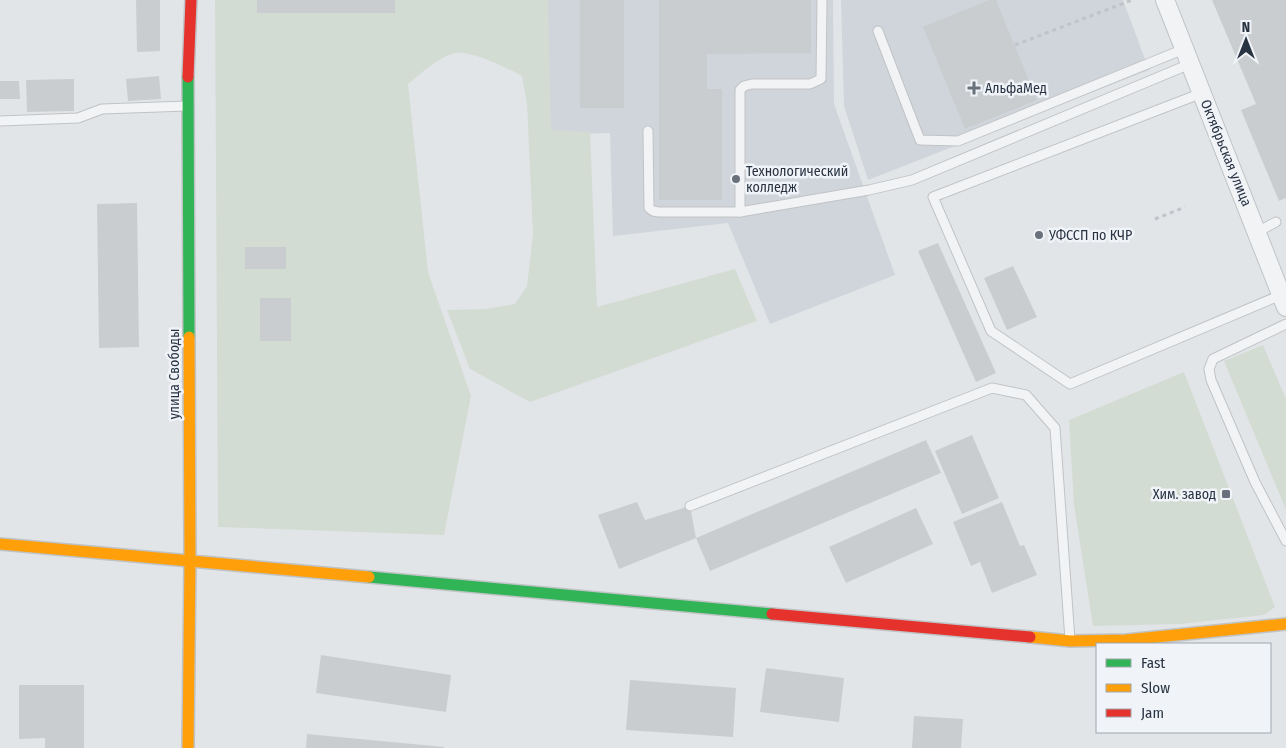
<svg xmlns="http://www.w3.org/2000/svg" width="1286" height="748" font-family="'Fira Sans Condensed',sans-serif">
	<rect width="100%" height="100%" fill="#e2e5e8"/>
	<g fill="#d0d5db">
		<polygon points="535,0 833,0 834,104 895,275 770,324 728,223 613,236 610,133 539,135"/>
		<polygon points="841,0 1123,0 1149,70 868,180 844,106"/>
	</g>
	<g fill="#d3dcd3">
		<path d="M215 0H548L551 130 590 132 597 307 735 269 757 321 530 402 470 369 447 310 486 309 515 304 527 286 533 234 527 104 522 76C509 69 471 50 457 53 440 55 421 74 408 84L428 272 471 396 444 535 218 527Z"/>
		<polygon points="1263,345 1286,399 1286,510 1224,361"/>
		<polygon points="1184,372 1275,607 1264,615 1180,624 1093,626 1074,505 1069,420"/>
	</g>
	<g fill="#cacdd0">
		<polygon points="136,0 160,0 160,51 137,52"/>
		<rect x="257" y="0" width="138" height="13"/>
		<rect x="580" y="0" width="44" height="108"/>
		<polygon points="659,0 811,0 811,53 707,54 707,89 722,89 722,200 659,200"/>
		<polygon points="989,0 996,0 1037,100 965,129 923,27"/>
		<polygon points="1212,0 1286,0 1286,198 1279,201 1241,110 1256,104"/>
		<polygon points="159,76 161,99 128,101 126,79"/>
		<polygon points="74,79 74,111 27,112 26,80"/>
		<polygon points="0,81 19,81 20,99 0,99"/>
		<polygon points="137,203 139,347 99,348 97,204"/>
		<polygon points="938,243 996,373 976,382 918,251"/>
		<rect x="245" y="247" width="41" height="22"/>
		<polygon points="1013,266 1037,317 1007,330 984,278"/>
		<rect x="260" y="298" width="31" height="43"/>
		<polygon points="972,435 999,498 962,514 935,451"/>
		<polygon points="926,440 941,473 710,571 696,538"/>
		<polygon points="637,502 645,520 690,506 696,538 619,569 598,515"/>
		<polygon points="1002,502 1020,546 1024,545 1037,575 992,593 980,562 971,566 953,522"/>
		<polygon points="916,508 933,544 846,583 829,547"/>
		<polygon points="321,655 451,675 446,712 316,693"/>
		<polygon points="766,668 844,678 839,722 760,712"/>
		<polygon points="630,680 736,688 733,737 626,730"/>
		<polygon points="19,685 84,685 84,748 45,748 45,738 19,739"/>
		<polygon points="914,716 963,719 961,748 912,748"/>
		<polygon points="307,734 444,747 444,748 306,748"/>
	</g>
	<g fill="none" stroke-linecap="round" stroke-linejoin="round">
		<g stroke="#c0c3c6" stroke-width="11">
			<g id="lane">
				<polyline points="822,0 821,79 810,84 752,84 744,86 740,90 740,212 869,190 912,180 1190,64"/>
				<polyline points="878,31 920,140 958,141 1184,49"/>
				<polyline points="1202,93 933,197 991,331 1070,384 1281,295"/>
				<polyline points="0,121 78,118 102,109 187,106"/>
				<polyline points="648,131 649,208 653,211 659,212 740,212"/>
				<polyline points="1257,232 1276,222"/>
				<polyline points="1286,324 1213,359 1209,369 1211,380 1255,482 1286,541"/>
				<polyline points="690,506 992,388 1026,395 1055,428 1070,640"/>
			</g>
		</g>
		<g stroke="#c0c3c6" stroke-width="20">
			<polyline id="street" points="1165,0 1286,307"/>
		</g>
		<g stroke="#c0c3c6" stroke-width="14">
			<g id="fast">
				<polyline points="188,77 189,337"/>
				<polyline points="369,577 772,614"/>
			</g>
		</g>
		<g stroke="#c0c3c6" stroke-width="14">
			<g id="slow">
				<polyline points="0,544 369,577"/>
				<polyline points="1030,637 1070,641 1126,640 1286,624"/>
				<polyline points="188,748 190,560 189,337"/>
			</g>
		</g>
		<g stroke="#c0c3c6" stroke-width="14">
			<g id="jam">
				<polyline points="188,77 191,0"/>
				<polyline points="772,614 1030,637"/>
			</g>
		</g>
		<g stroke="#c1c3c8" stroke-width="3" stroke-dasharray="4 4" stroke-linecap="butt">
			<polyline points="1015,45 1132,0"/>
			<polyline points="1155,219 1185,207"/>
		</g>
		<use href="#lane" stroke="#f2f3f4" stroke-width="9"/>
		<use href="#street" stroke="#f2f3f4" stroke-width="18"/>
		<use href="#fast" stroke="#30b455" stroke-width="11"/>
		<use href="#slow" stroke="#ff9f0a" stroke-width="11"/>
		<use href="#jam" stroke="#e5322d" stroke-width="11"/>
	</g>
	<g fill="#69717c" stroke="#f0f3f7" stroke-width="2">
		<path d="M971.5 80.5h5v5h5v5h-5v5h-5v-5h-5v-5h5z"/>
		<circle cx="736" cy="179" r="5"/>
		<circle cx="1039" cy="235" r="5"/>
		<rect x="1221" y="489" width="10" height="10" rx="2.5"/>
	</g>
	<g text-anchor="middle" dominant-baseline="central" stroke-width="5" stroke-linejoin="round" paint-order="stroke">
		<g font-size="14" fill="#283342" stroke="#f0f3f7" text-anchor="start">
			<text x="985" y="88">АльфаМед</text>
			<text x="746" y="171">Технологический<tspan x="746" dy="16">колледж</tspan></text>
			<text x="1049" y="235">УФССП по КЧР</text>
			<text x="1216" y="494" text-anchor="end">Хим. завод</text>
		</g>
		<g font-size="14" fill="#283342" stroke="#f0f3f7">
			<text transform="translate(1226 153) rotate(68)">Октябрьская улица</text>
			<text transform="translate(174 374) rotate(-90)">улица Свободы</text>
		</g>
	</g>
	<rect x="1096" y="643" width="175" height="90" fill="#f0f3f7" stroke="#a0a6af"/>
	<rect x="1106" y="659" width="25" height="8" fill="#30b455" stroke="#a0a6af"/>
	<text x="1141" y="668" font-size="15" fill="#283342">Fast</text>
	<rect x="1106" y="684" width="25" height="8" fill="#ff9f0a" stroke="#a0a6af"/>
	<text x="1141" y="693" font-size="15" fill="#283342">Slow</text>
	<rect x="1106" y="709" width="25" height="8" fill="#e5322d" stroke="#a0a6af"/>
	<text x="1141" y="718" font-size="15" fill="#283342">Jam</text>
	<g transform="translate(1246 40)" stroke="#f0f3f7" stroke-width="4" paint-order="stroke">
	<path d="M0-4L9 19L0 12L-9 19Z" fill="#283342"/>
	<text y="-8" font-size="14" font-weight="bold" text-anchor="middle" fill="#283342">N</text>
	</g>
</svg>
